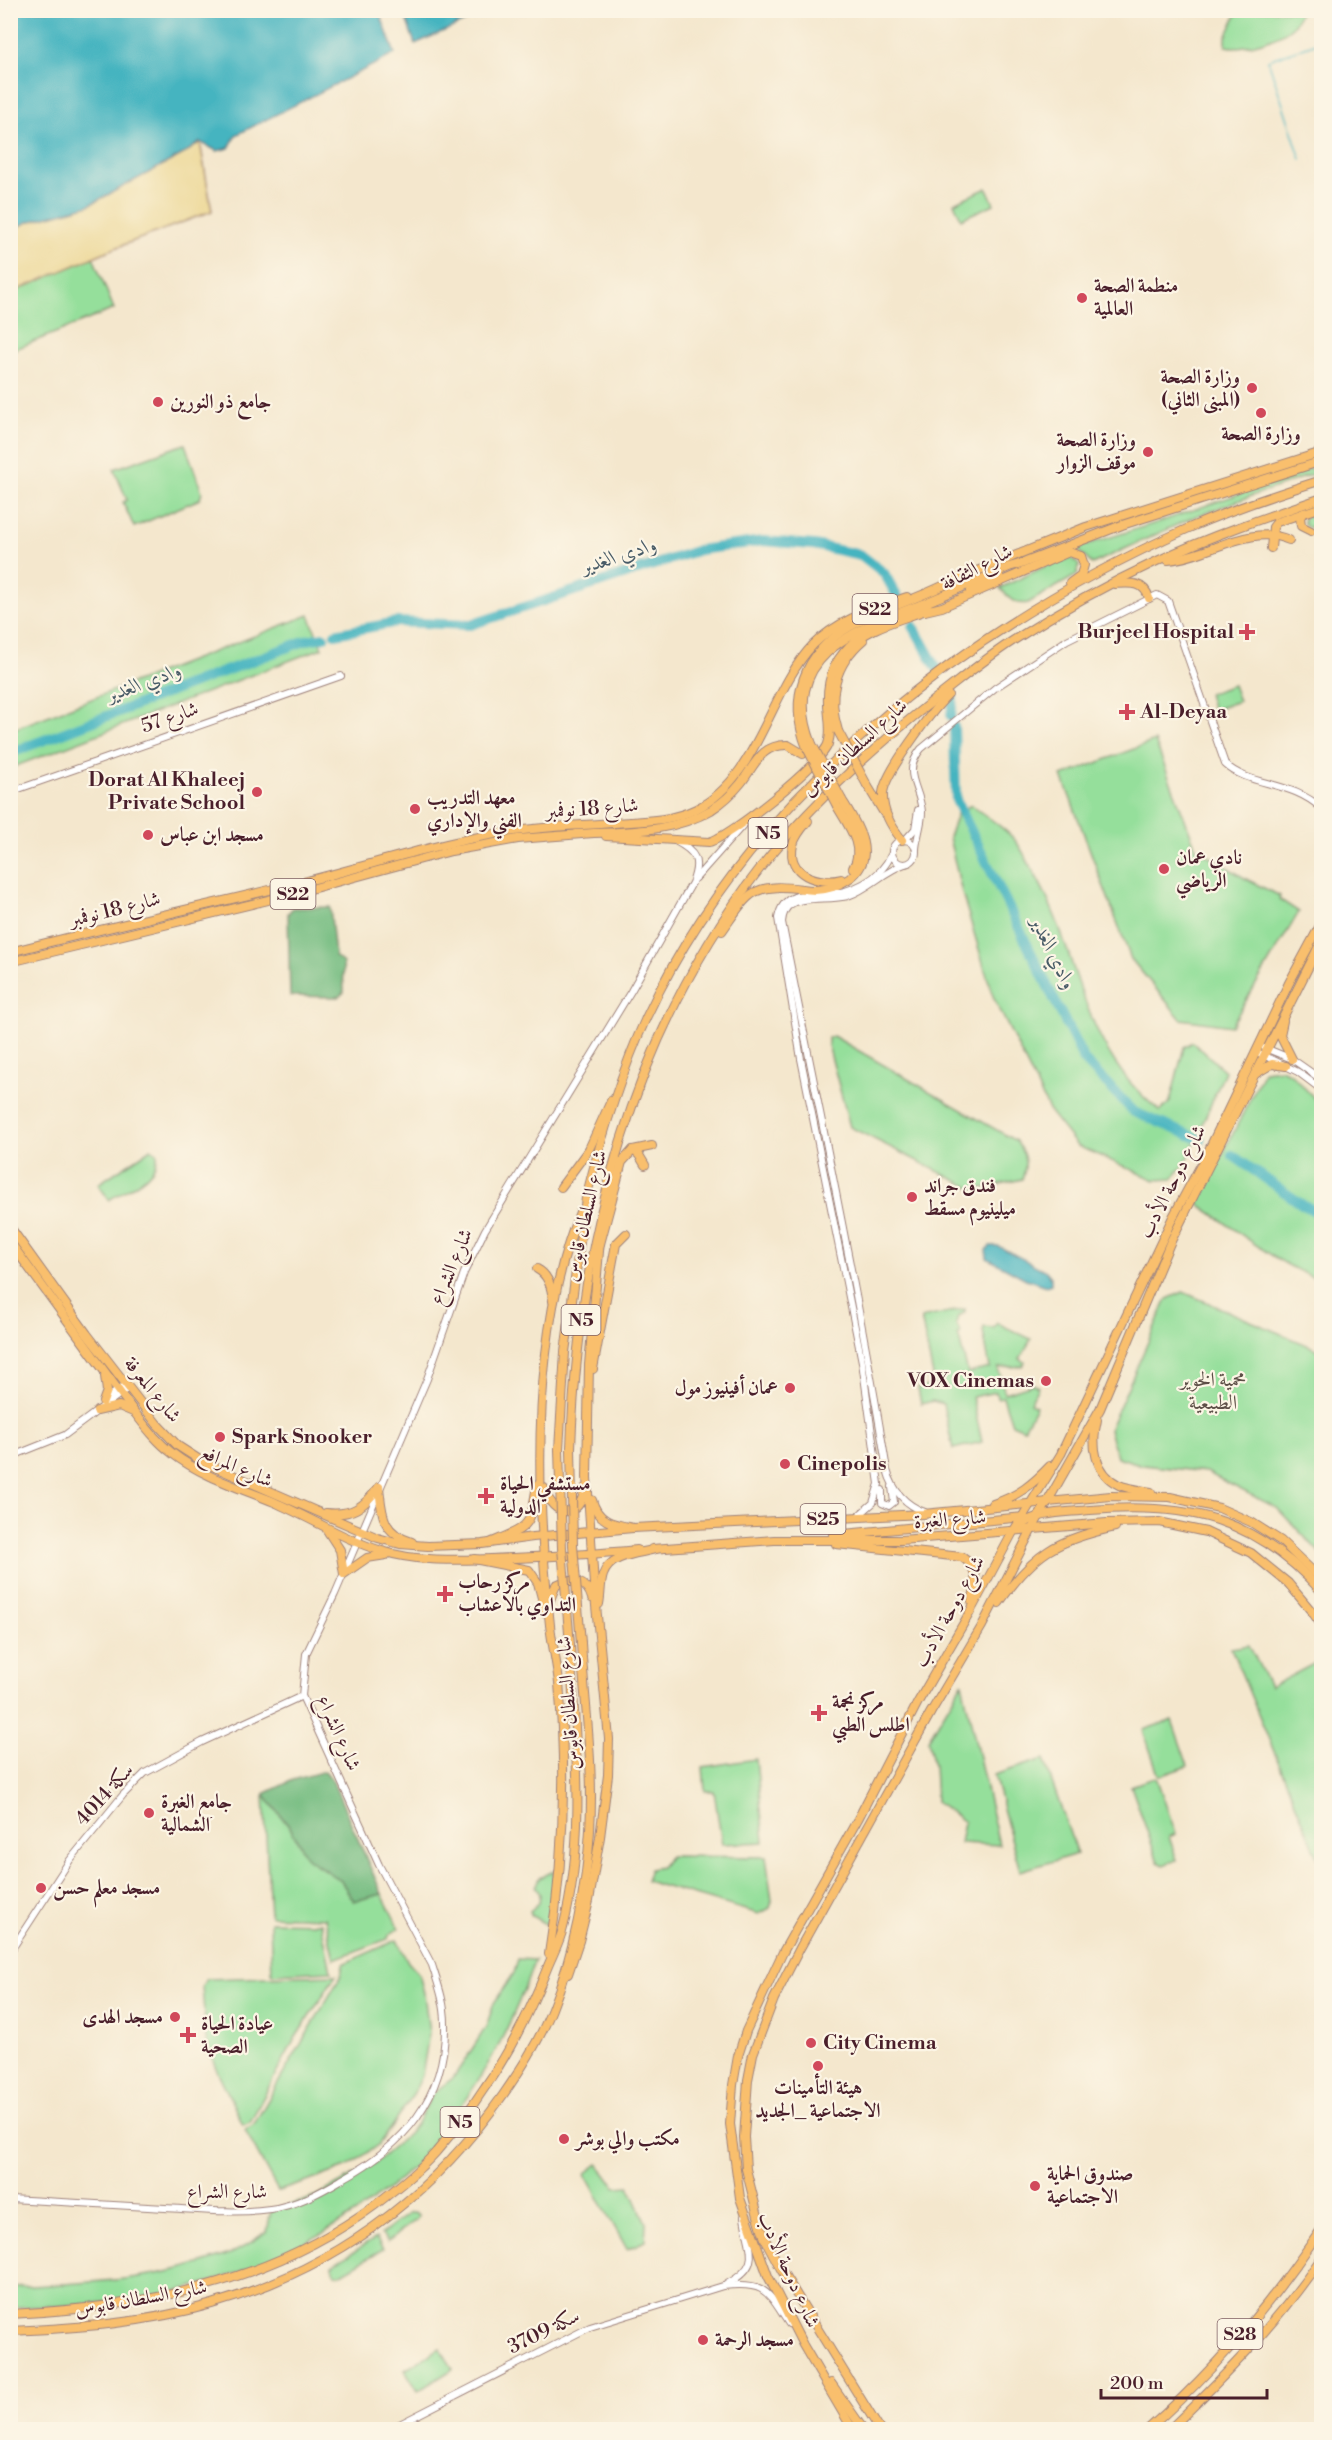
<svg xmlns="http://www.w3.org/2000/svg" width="1332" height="2440" font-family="'Libre Bodoni',Amiri,serif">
	<rect width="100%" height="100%" fill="#fcf5e5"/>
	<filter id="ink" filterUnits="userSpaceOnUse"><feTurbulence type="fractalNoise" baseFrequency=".0167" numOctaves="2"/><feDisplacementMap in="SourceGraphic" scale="12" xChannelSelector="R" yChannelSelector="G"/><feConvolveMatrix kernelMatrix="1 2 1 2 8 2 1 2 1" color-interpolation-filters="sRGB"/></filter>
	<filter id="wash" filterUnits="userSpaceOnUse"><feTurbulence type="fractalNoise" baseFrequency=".008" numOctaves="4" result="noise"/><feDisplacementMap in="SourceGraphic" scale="24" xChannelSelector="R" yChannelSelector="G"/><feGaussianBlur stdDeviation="1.35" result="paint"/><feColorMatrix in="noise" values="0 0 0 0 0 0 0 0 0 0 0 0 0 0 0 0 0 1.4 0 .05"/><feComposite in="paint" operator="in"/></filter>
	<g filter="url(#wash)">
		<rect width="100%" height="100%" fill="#f4e7cd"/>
		<g fill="#95df9b" stroke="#707f63" stroke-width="1.5">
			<path d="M1238 11V10L1301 11C1298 15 1296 23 1292 27 1279 39 1242 50 1226 46V37Z"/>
			<polygon points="987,188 994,204 961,219 954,203"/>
			<polygon points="93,257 114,309 11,351 11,293"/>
			<polygon points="185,444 202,492 200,499 134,527 123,502 127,500 114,469"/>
			<polygon points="1321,465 1321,471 1196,516 1092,564 1076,548 1162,521"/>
			<polygon points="1321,510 1321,524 1311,528 1305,526 1303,520 1306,516"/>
			<path d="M1071 558 1079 565 1077 575 1028 603C1015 606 1009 597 1000 588L1044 567Z"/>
			<polygon points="309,615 322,648 11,768 11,730"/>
			<polygon points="1233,685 1239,701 1213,710 1208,694"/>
			<polygon points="1155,741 1196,848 1246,879 1280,896 1279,899 1299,912 1231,1026 1181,1019 1131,959 1062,776"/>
			<path d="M971 805C985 816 1003 826 1014 839 1022 848 1027 861 1033 871 1081 952 1078 1048 1160 1111L1170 1102 1184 1047 1193 1042 1225 1071 1186 1163 1172 1179 1155 1180 1077 1146 1050 1112 993 996 962 893 949 837 957 814Z"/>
			<path d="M833 1036 1016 1141C1025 1154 1028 1163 1022 1179L975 1190 850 1127 828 1045V1038Z"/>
			<path d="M1281 1069 1291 1074 1321 1105V1280C1275 1264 1239 1231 1198 1204L1264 1071Z"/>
			<path d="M151 1149 157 1153C160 1176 126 1189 109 1200L98 1184Z"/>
			<polygon points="1183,1292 1321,1351 1321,1554 1277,1508 1206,1472 1143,1465 1117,1457 1109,1430 1167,1299"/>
			<polygon points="965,1309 965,1312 958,1317 956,1324 961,1334 958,1335 968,1373 990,1368 983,1331 984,1327 994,1328 997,1323 1031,1339 1020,1359 1025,1362 1023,1366 998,1368 1005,1393 1033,1384 1038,1387 1030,1403 1036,1406 1024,1429 1012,1424 1003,1397 997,1398 996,1392 972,1397 982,1442 953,1449 943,1404 933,1401 921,1404 918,1388 935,1385 921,1318"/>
			<polygon points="1249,1645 1270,1687 1321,1660 1321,1865 1231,1648"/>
			<polygon points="962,1683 999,1845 960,1843 964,1822 936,1801 934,1766 928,1740"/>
			<polygon points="1172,1720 1188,1766 1159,1776 1143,1730"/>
			<polygon points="756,1759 764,1842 722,1844 714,1791 705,1791 703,1767"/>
			<polygon points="1044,1759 1077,1854 1020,1871 994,1775"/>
			<polygon points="1156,1777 1176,1834 1169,1837 1177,1860 1163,1865 1158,1862 1131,1786"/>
			<polygon points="264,1794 291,1829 307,1858 341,1881 354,1901 382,1894 399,1928 389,1935 388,1939 334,1959 325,1918 270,1916"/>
			<polygon points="670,1856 766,1857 772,1901 770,1908 759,1914 646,1881 650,1869 661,1867"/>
			<polygon points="554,1871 554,1875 547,1925 532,1916 530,1911 539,1903 540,1894 535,1887 539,1878"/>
			<polygon points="270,1922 321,1923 331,1971 272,1974"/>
			<polygon points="397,1940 408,1962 419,1974 424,1993 429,2033 422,2076 411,2098 379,2144 349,2166 307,2182 278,2191 245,2130 254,2124 341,1976 343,1964"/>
			<path d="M518 1959 535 1960C514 2019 491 2066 453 2117 446 2127 438 2140 429 2150 362 2225 250 2278 151 2296 105 2304 58 2307 11 2307V2287C85 2283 161 2281 232 2253 244 2248 256 2238 267 2232L271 2211 313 2198 358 2173 375 2163 408 2134 418 2121 433 2093 453 2078 471 2051 486 2027 494 2003 514 1973Z"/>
			<polygon points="336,1975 296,2037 250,2122 243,2125 215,2066 206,2040 202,1986 207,1979"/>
			<polygon points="598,2164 615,2187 629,2186 646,2223 645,2241 627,2249 585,2174"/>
			<polygon points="409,2213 415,2213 418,2216 417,2219 388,2241 381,2234"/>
			<polygon points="376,2238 383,2249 342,2273 335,2274 332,2265"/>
			<polygon points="440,2348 453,2369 418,2391 405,2370"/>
		</g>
		<g fill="#78be83" stroke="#616e57" stroke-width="1.5">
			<polygon points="330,907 335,956 343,963 344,992 339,997 290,996 288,913 293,908"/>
			<polygon points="325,1771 332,1780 382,1894 354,1901 341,1881 307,1858 291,1829 264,1794 293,1780"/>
		</g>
		<polygon fill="#eeda9e" stroke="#9c7c64" stroke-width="1.5" points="200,142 212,211 105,252 11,293 11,230 28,222 89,205 185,153"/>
		<g fill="#45b4c0" stroke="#486a76" stroke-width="1.5">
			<polygon points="11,10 379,11 395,54 236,135 229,148 217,151 200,142 185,153 89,205 28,222 11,230"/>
			<polygon points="403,10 489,10 489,11 415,44"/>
			<polygon points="990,1246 998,1246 1046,1271 1051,1277 1051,1284 1046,1286 1026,1279 987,1258 986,1250"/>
		</g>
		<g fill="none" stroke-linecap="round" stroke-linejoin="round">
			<polyline stroke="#45b4c0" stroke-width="1.5" points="1301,159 1268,60 1322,41"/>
			<g stroke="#45b4c0" stroke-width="10">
				<polyline points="913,626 939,672"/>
				<polyline points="335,634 397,622 470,625 699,550 763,541 814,545 861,555 884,573 898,598"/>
				<polyline points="951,716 953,699"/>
				<polyline points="954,727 956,800 1084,1060 1134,1112 1201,1140"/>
				<polyline points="10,753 307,640 324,637"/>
				<polyline points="1232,1155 1300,1203 1322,1215"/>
			</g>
		</g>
	</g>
	<g filter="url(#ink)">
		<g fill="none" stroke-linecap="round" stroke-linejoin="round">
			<g stroke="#9f837c" stroke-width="8">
				<g id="minor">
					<polyline points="10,792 341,676"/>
					<circle cx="904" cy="852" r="12"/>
					<polyline points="905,840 915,829 918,810"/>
					<path d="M916 849C917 836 922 824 922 812 920 786 901 774 921 749L995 688 1067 640 1157 595 1168 601 1225 764C1249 787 1292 780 1322 809"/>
					<path d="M905 864C884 871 869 889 848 896 832 900 803 897 793 903 785 907 783 914 782 922 818 1105 857 1287 887 1470 893 1491 905 1505 925 1512"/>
					<polyline points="696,878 743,825"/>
					<polyline points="1265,1048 1292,1059 1322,1080"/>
					<polyline points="1257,1052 1298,1072 1322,1090"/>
					<polyline points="104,1401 125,1385"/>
					<polyline points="10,1457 65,1435 128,1388"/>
					<polyline points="882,1490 882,1503 889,1506 894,1502 892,1487"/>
					<path d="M858 1516 873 1503 879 1484 862 1362 801 1059 778 918C780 908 785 900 794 897 803 893 813 896 822 895 851 893 880 881 892 853"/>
					<polyline points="10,1952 70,1860 123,1795 145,1773 202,1742 302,1696"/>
					<path d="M10 2199C62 2202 114 2205 165 2208 200 2210 235 2214 270 2209 295 2206 319 2193 341 2180 403 2146 447 2098 445 2023 445 2003 438 1984 432 1965L379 1865 302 1696 306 1654 335 1594 427 1379 464 1273 485 1230 631 991 692 883C701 860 696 852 675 841"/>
					<path d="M727 2284C764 2264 748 2250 744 2217"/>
					<path d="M388 2430 590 2327 723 2286C766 2281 767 2291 789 2324"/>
				</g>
			</g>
			<g stroke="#9f837c" stroke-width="10">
				<g id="major">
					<polyline points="1018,565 1122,525 1322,461"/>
					<polyline points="952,581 1086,527 1322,452"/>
					<polyline points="971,591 999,575"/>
					<path d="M838 731C827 696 835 664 863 640"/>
					<polyline points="867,785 884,813"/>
					<path d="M606 836 709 842C730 837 821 764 828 744 831 735 830 726 829 717 826 692 828 671 844 652 865 627 900 620 929 609"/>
					<path d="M10 952C109 927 208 905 307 881 370 865 432 845 495 834 533 827 573 826 612 823 641 821 669 822 696 809 759 778 769 691 813 645 839 619 874 609 907 597"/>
					<polyline points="10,962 285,896 451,851 518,839 582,834"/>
					<polyline points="1283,1021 1280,1035 1292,1059"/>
					<polyline points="1255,1074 1272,1064 1286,1066"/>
					<polyline points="10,1227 87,1334 157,1424 178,1446 203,1462 378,1538 400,1544 428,1546 482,1544 533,1537 633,1528 923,1514 1111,1496 1170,1497 1219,1508 1251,1522 1281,1541 1322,1580"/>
					<path d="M10 1242 135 1413C146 1427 157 1442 172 1453 201 1476 240 1488 274 1502 311 1518 345 1540 382 1551 417 1562 455 1560 491 1559 540 1557 588 1555 637 1550"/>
					<polyline points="103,1402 107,1391 105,1376"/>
					<polyline points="97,1411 119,1406 133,1412"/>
					<path d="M1097 1420C1091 1444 1094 1473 1119 1485 1129 1489 1140 1490 1151 1492"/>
					<path d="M379 1487C382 1515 382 1533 412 1542"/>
					<path d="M993 1504C1018 1496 1033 1484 1050 1466"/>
					<path d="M326 1513C352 1516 364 1507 379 1487"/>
					<path d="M1019 1526C1039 1511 1066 1513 1090 1510 1187 1502 1255 1517 1322 1592"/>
					<polyline points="327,1530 340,1550 344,1574 367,1558 386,1555"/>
					<polyline points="833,1535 1024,1517"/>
					<path d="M836 1544 962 1557C979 1568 977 1584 972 1601"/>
					<polyline points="652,1549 774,1540 901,1540 1107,1523 1159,1522 1206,1532 1251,1553 1288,1583 1313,1613 1322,1626"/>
					<path d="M999 1603C1034 1553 1056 1540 1115 1527"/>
					<polyline points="831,2383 864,2430"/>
					<polyline points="853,2430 803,2345 768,2276 740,2198 730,2124 733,2085 738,2056 746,2031 783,1952 859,1817 918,1702 969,1614 1013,1532 1061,1454 1173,1217 1206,1156 1289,983 1322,922"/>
					<polyline points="880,2430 782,2271 765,2239 758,2216 746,2169 744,2137 748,2080 753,2054 774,1999 800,1948 931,1712 982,1626 1032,1529 1100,1409 1170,1243 1322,940"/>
					<path d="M1147 2430C1214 2372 1272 2302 1322 2228"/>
					<path d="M1169 2430C1225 2376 1278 2322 1322 2257"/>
				</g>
			</g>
			<g stroke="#9f837c" stroke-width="10">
				<g id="highway">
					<polyline points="1304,513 1300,516 1301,526 1311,531"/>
					<polyline points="1271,548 1273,527 1277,522 1322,507"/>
					<path d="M1168 560C1207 557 1250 523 1289 540"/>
					<path d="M1115 584C1130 583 1144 581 1149 598"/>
					<polyline points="925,611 942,607 1069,552 1081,556 1084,565 1081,575 1070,583"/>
					<path d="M812 744C777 654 860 628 925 603 954 591 981 579 1009 567L1023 563"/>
					<path d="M807 748C787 698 804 652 851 626 884 607 923 598 956 579"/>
					<path d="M837 806C847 824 866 847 853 868"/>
					<path d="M808 821C802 828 795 836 793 845 786 875 819 885 841 879"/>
					<path d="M577 834C621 831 671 834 711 810 722 803 733 793 741 783 755 765 761 744 788 745L803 754"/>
					<path d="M902 840C891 826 882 811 883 793 885 772 932 711 948 695"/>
					<path d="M722 931C731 919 742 899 755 892 774 883 795 889 815 890 827 890 840 885 850 878 879 856 856 823 842 800"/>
					<polyline points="633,1150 639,1155 645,1165"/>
					<polyline points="561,1187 589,1149 611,1101"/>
					<polyline points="600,1244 622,1162 633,1150 652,1146"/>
					<path d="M537 1269C549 1275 552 1288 553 1301"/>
					<polyline points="593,1369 616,1244 626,1234"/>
					<path d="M571 1448C578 1241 632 1033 761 867 811 804 872 749 935 699 961 679 986 658 1014 640 1059 611 1108 584 1157 561 1210 536 1266 517 1322 498"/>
					<path d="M559 1449 565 1352 586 1198C601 1138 620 1075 646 1018 750 794 967 626 1189 528 1232 509 1277 494 1322 480"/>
					<path d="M544 1488C553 1518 580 1520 585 1488"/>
					<path d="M592 1500C598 1522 613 1524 633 1528"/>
					<path d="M490 1543C530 1526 530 1528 537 1485"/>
					<polyline points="474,1559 529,1570 538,1583 546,1613"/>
					<path d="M550 1600 556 1585C572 1577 587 1581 592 1598"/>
					<path d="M599 1604C601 1594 600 1584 603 1575 610 1554 638 1554 656 1549"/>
					<path d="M549 1954C564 1863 567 1776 559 1683 557 1664 552 1644 550 1625 536 1498 531 1332 580 1212"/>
					<polyline points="568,1974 579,1941 589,1901 600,1837 608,1775 609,1739 594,1585 587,1477 589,1365 600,1240"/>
					<path d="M10 2314C139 2308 269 2284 375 2205 396 2189 418 2172 436 2152 454 2131 470 2110 485 2087 512 2049 531 2009 548 1966 553 1954 560 1941 563 1928 587 1836 575 1738 570 1645"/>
					<path d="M10 2331C78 2328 147 2323 212 2304 334 2269 430 2199 503 2095 522 2068 540 2040 552 2009 573 1957 587 1886 590 1830 594 1768 585 1705 581 1643"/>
				</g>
			</g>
			<use href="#minor" stroke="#fff" stroke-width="6"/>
			<use href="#major" stroke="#f9bf6d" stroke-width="8"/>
			<use href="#highway" stroke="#f9bf6d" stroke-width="8"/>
			<g stroke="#9f837c" stroke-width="10" stroke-linecap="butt">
				<polyline id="major-bridge" points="838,731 867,785"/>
			</g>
			<g stroke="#9f837c" stroke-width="10" stroke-linecap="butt">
				<g id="highway-bridge">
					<polyline points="812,744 842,800"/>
					<polyline points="807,748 837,806"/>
					<polyline points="571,1448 573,1545 581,1643"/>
					<polyline points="559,1449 562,1548 570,1645"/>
				</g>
			</g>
			<use href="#major-bridge" stroke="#f9bf6d" stroke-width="8"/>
			<use href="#highway-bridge" stroke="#f9bf6d" stroke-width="8"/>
		</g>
	</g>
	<g fill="#d1495b" stroke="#fcf5e5" stroke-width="2">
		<circle cx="1082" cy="298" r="6"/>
		<circle cx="1252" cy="388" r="6"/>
		<circle cx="158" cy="402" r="6"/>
		<circle cx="1261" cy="413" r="6"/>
		<circle cx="1148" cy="452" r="6"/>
		<path d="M1244 623h6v6h6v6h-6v6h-6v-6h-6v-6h6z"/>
		<path d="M1124 703h6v6h6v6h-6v6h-6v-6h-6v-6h6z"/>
		<circle cx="257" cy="792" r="6"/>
		<circle cx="415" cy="809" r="6"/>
		<circle cx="148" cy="835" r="6"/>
		<circle cx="1164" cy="869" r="6"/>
		<circle cx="912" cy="1197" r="6"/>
		<circle cx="1046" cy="1381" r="6"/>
		<circle cx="790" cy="1388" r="6"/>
		<circle cx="220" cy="1437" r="6"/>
		<circle cx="785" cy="1464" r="6"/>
		<path d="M483 1487h6v6h6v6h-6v6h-6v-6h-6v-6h6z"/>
		<path d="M442 1585h6v6h6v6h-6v6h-6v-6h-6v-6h6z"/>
		<path d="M816 1704h6v6h6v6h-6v6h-6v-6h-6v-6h6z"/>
		<circle cx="149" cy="1813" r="6"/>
		<circle cx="41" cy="1888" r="6"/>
		<circle cx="175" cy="2017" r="6"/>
		<path d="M185 2026h6v6h6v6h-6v6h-6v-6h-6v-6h6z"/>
		<circle cx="811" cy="2043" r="6"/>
		<circle cx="818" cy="2066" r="6"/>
		<circle cx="564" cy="2139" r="6"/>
		<circle cx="1035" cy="2186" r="6"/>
		<circle cx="703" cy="2340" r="6"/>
	</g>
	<g text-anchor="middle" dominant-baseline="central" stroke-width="4.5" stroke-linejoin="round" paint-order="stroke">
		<g fill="#fcf5e5" stroke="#7f5f63" stroke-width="1.5">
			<rect x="852.5" y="594" width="45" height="30" rx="4.5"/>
			<rect x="748.5" y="818" width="39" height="30" rx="4.5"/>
			<rect x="270.5" y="879" width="45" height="30" rx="4.5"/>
			<rect x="561.5" y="1305" width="39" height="30" rx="4.5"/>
			<rect x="800.5" y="1504" width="45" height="30" rx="4.5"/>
			<rect x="440.5" y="2107" width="39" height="30" rx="4.5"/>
			<rect x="1217.5" y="2319" width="45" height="30" rx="4.5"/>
		</g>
		<g font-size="18" font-weight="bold" fill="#4a1f2b">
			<text x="875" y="609">S22</text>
			<text x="768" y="833">N5</text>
			<text x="293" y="894">S22</text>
			<text x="581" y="1320">N5</text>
			<text x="823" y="1519">S25</text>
			<text x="460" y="2122">N5</text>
			<text x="1240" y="2334">S28</text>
		</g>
		<g font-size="20" font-weight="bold" fill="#4a1f2b" stroke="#fcf5e5" text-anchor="start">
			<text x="1094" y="286">منطمة الصحة<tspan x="1094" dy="23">العالمية</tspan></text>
			<text x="1240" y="377" text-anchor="end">وزارة الصحة<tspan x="1240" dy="23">(المبنى الثاني)</tspan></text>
			<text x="170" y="402">جامع ذو النورين</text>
			<text x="1261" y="434" text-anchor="middle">وزارة الصحة</text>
			<text x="1136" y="440" text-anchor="end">وزارة الصحة<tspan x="1136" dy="23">موقف الزوار</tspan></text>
			<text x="1234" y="632" text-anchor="end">Burjeel Hospital</text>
			<text x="1140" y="712">Al-Deyaa</text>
			<text x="245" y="780" text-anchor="end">Dorat Al Khaleej<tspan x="245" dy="23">Private School</tspan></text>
			<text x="427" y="798">معهد التدريب<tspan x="427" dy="23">الفني والإداري</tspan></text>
			<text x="160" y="835">مسجد ابن عباس</text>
			<text x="1176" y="858">نادي عمان<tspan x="1176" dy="23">الرياضي</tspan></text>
			<text x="924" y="1186">فندق جراند<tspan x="924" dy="23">ميلينيوم مسقط</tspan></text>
			<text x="1034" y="1381" text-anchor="end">VOX Cinemas</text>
			<text x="778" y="1388" text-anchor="end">عمان أفينيوز مول</text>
			<text x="232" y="1437">Spark Snooker</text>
			<text x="797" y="1464">Cinepolis</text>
			<text x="500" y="1484">مستشفي الحياة<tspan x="500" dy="23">الدولية</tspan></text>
			<text x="458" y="1582">مركز رحاب<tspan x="458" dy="23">التداوي بالاعشاب</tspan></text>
			<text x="832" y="1702">مركز نجمة<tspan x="832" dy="23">اطلس الطبي</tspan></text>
			<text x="161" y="1802">جامع الغبرة<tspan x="161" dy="23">الشمالية</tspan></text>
			<text x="53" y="1888">مسجد معلم حسن</text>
			<text x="163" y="2017" text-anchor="end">مسجد الهدى</text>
			<text x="201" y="2024">عيادة الحياة<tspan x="201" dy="23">الصحية</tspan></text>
			<text x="823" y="2043">City Cinema</text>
			<text x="818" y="2088" text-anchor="middle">هيئة التأمينات<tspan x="818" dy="23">الاجتماعية _الجديد</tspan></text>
			<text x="576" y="2139">مكتب والي بوشر</text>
			<text x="1047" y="2174">صندوق الحماية<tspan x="1047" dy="23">الاجتماعية</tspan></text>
			<text x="715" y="2340">مسجد الرحمة</text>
		</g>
		<g font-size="20" fill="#4a1f2b" stroke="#fcf5e5">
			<text transform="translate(977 568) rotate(-27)">شارع الثقافة</text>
			<text transform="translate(170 718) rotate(-19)">شارع 57</text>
			<text transform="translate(855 748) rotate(-42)">شارع السلطان قابوس</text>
			<text transform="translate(592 809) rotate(-4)">شارع 18 نوفمبر</text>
			<text transform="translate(115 910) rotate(-14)">شارع 18 نوفمبر</text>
			<text transform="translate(1173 1182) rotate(-63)">شارع دوحة الأدب</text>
			<text transform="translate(586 1216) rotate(-77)">شارع السلطان قابوس</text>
			<text transform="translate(452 1267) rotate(-67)">شارع الشراع</text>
			<text transform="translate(152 1390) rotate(51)">شارع المعرفة</text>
			<text transform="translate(236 1467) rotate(24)">شارع المرافع</text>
			<text transform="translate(950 1520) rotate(-4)">شارع الغبرة</text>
			<text transform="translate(950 1612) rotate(-61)">شارع دوحة الأدب</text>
			<text transform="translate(569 1703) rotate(-94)">شارع السلطان قابوس</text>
			<text transform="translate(338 1733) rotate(66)">شارع الشراع</text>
			<text transform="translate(105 1795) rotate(-48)">سكة 4014</text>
			<text x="227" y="2192">شارع الشراع</text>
			<text transform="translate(788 2270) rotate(66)">شارع دوحة الأدب</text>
			<text transform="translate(141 2299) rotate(-10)">شارع السلطان قابوس</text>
			<text transform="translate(544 2332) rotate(-26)">سكة 3709</text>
		</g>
		<g font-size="20" fill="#5d4f47" stroke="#fcf5e5">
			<text x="1213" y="1380">محمية الخوير<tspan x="1213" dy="23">الطبيعية</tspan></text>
		</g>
		<g font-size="21" font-style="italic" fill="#485b67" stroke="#fcf5e5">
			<text transform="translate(619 556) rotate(-18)">وادي الغدير</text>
			<text transform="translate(144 683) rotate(-20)">وادي الغدير</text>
			<text transform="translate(1053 953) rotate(64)">وادي الغدير</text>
		</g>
	</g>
	<rect width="1332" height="2440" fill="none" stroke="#fcf5e5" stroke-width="36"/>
	<path d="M1101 2389v9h166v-9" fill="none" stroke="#4a1f2b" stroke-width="3"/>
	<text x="1110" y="2389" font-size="18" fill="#4a1f2b" stroke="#fcf5e5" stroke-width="4.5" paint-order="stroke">200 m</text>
</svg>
